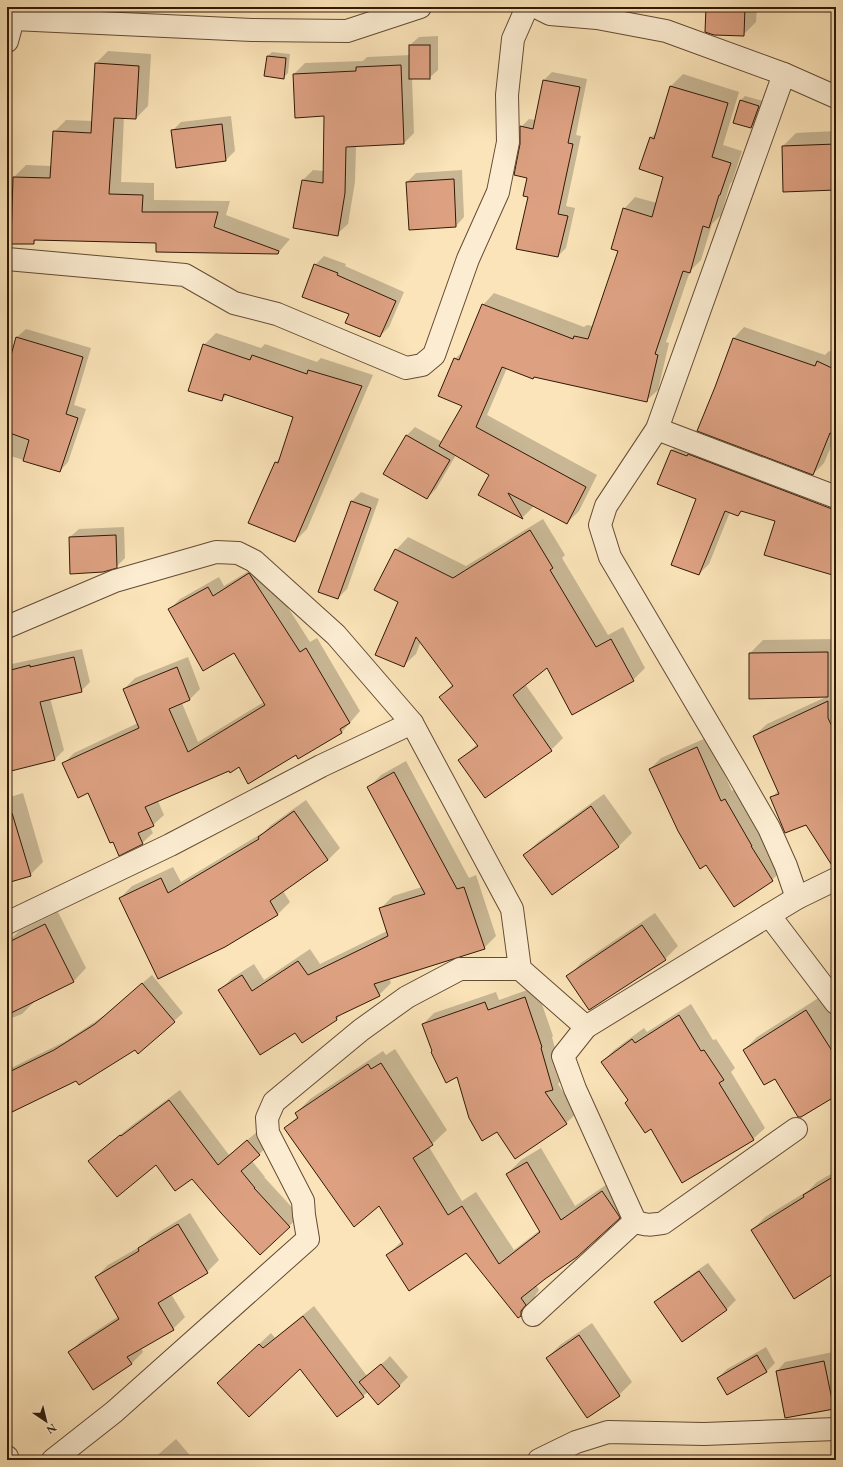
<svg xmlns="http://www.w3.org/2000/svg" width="843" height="1467" font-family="'EB Garamond',serif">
	<rect width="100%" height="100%" fill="#fbe4b9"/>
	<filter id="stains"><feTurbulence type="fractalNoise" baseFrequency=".005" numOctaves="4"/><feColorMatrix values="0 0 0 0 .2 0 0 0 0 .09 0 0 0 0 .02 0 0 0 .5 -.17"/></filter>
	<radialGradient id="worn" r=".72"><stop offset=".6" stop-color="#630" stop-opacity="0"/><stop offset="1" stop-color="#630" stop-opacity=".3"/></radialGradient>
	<g fill="#0003">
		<polygon points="100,7 146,7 142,11 98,9"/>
		<polygon points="158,7 198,7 194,11 158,12"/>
		<polygon points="623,7 643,7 623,9"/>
		<polygon points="707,7 757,7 756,22 743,35"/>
		<polygon points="438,36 438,70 429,78 412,78 414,133 403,144 356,146 355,182 348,224 337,234 303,180 313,170 324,171 325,115 294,74 305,63 363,61 367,57 410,55 410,45 419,37"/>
		<polygon points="108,51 151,54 148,106 136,118 124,117 121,182 154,183 154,200 230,201 226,215 290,239 278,253 157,242 37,239 33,243 14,177 26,165 51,166 54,132 66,120 93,121 96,63"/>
		<polygon points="272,52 290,54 288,73 283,78 268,56"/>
		<polygon points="552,72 587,79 576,135 581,136 566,206 575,208 566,248 558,256 529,196 528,177 521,144 521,127 529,119 536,120 544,80"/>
		<polygon points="683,74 739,92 723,145 742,151 732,182 730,184 721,215 712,224 701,260 690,271 666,342 669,343 658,390 646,401 507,368 487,415 597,475 579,511 567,523 534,506 523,517 480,494 490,474 456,455 436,489 427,498 406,436 415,427 442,442 463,406 455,359 465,349 483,305 494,293 584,327 587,325 593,326 619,251 624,209 635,197 657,203 664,176 651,138 657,131 671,86"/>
		<polygon points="745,96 763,101 755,123 751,127 734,122 741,100"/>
		<polygon points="231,116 235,151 226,160 177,166 172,131 181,122"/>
		<polygon points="836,131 836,189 783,146 796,133"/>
		<polygon points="462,170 464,217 456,226 407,182 416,173"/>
		<polygon points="324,256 346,264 345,266 404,292 389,327 380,336 315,265"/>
		<polygon points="744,327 825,355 829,351 836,354 836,435 824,463 813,474 716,387 734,338"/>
		<polygon points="26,329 91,348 74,405 86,409 68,462 60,471 7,455 7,373 17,337"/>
		<polygon points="216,333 261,348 265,344 317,362 321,358 373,375 307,529 295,541 276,462 281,457 294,416 228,394 221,400 204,345"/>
		<polygon points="682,440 811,494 800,505 743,510 738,515 730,512 709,564 699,574 698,499 658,483 672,450"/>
		<polygon points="361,492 379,499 347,589 338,598 319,591 352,501"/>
		<polygon points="543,519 565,555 562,558 608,635 623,627 645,668 633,680 573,714 547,666 525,684 563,738 551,750 460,760 477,744 440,697 453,684 421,641 416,654 403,666 399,601 376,589 396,550 408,537 466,566"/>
		<polygon points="124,527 125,558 116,567 70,537 79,529"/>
		<polygon points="260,564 310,642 317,638 360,711 342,732 298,757 296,754 239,766 158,801 164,815 153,825 150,827 153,833 142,843 89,791 64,763 74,753 138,723 124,689 135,678 188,657 200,689 190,699 182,703 198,742 264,702 235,652 170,609 180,599 219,577 224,586"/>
		<polygon points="836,639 836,688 830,695 836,692 836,866 806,824 771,798 779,790 754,736 767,724 826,697 750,653 763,640"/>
		<polygon points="82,649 90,682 81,691 50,698 64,750 55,759 7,771 7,665"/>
		<polygon points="708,737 732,791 735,789 782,870 772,880 650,769 661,758"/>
		<polygon points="406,761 469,878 476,875 496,936 484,948 389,978 391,983 379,995 343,1012 337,1019 302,1042 295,1032 220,990 232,978 254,964 264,980 310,949 320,964 387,931 381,908 393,896 422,887 369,787 381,775"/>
		<polygon points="23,793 43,862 30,875 7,882 7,798"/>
		<polygon points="604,794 632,833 619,846 552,894 525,855 538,842"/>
		<polygon points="306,800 340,848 328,860 283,891 290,902 278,914 224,946 120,898 132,886 173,867 181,882 264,832 271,825"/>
		<polygon points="58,912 86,968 73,982 35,1001 22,1014 7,1020 7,940 12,938 19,931"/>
		<polygon points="655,913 678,946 665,959 568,977 581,963"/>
		<polygon points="152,975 183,1013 138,1053 135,1049 77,1080 7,1099 7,1070 64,1042 105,1015"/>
		<polygon points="536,987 553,1036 552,1037 563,1078 558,1084 577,1113 566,1123 458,1076 433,1051 423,1024 434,1013 496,992 499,1000"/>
		<polygon points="820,997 836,1023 836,1095 776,1077 744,1050 757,1037"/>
		<polygon points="691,1004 713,1040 716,1039 735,1068 731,1072 765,1128 753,1139 651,1128 602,1062 614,1050 644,1028 647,1032"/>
		<polygon points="395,1049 447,1130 429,1147 462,1201 476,1192 514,1250 540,1230 507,1174 521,1160 541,1148 575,1206 616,1178 633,1203 619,1217 536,1285 539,1290 535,1296 535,1301 520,1315 467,1252 387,1255 402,1241 380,1205 285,1128 298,1116 296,1113 310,1099 383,1051 386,1055"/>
		<polygon points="180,1090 229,1155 258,1131 270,1144 252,1161 265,1177 264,1177 300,1216 260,1253 192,1178 156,1164 89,1161 100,1151 131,1126"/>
		<polygon points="836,1171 836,1269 752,1230 765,1217 809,1190 817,1182"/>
		<polygon points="190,1213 219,1260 207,1272 171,1294 185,1317 173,1329 141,1348 143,1352 131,1364 69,1353 81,1341 119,1316 96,1277 108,1265 143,1245 151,1237"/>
		<polygon points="708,1263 736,1300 727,1309 683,1340 656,1303 664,1294"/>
		<polygon points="314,1306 367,1376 385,1361 390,1356 408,1377 399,1386 368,1392 363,1396 301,1367 229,1372 271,1333 275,1338"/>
		<polygon points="592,1323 632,1382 619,1395 547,1358 560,1345"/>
		<polygon points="766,1347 775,1363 767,1371 718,1378 727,1369"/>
		<polygon points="833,1352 836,1367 836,1405 833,1408 777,1371 785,1362"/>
		<polygon points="176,1439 194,1460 152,1460"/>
	</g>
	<g fill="#dda182" stroke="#311807">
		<polygon points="706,7 745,7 744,36 714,35 705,32"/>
		<rect x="409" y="45" width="21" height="34"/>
		<polygon points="267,56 286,58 284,79 264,76"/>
		<polygon points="95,63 139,66 136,119 114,118 109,194 143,195 142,212 218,212 214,227 279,251 278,254 156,252 156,243 34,240 34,244 11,244 13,177 50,178 53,131 91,133"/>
		<polygon points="401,65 404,144 346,147 345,193 338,236 293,228 302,180 323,183 324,116 295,118 293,74 356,71 356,67"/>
		<polygon points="543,80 580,87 568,143 573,144 558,214 568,216 558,257 516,249 528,197 523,196 527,178 514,175 520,144 520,126 533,129"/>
		<polygon points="670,86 728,103 712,157 731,163 720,195 719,195 709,228 703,226 690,273 683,271 655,354 658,355 647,402 534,377 533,379 502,367 476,427 586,487 567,524 508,493 523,519 478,495 489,475 439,446 462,406 438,396 454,358 459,360 482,304 573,339 574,336 588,339 618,251 611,249 623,208 652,217 663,177 639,169 650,137 654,139"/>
		<polygon points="740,100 759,106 751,128 733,123"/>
		<polygon points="222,124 226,161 176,168 171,130"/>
		<polygon points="836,144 836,190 783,192 782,146"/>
		<polygon points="454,179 456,227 409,230 406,182"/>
		<polygon points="314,264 338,273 337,275 396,301 380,337 345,323 349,314 302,297"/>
		<polygon points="16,337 83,357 66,414 78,418 60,472 23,461 29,440 7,432 7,370"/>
		<polygon points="733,338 815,366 817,361 836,370 836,436 830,433 813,475 697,431 715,387"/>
		<polygon points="203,344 250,360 252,355 307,374 308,370 362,386 295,542 248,523 275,462 278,463 293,417 224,394 222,401 188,391"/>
		<polygon points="406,435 450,460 427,499 383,474"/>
		<polygon points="671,450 687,456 688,454 832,509 836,509 836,576 764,555 775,521 741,511 738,516 725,511 699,575 671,565 696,499 657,484"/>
		<polygon points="351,501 371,508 338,599 318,592"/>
		<polygon points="530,530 553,568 550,570 596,647 611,639 634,681 572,715 547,668 513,695 552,751 485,798 458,760 478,746 439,697 453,686 416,637 404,667 375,655 398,602 374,590 395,549 453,578"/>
		<polygon points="116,535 117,568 103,572 70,574 69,537"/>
		<polygon points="249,573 300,652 306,648 350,723 340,729 342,733 298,759 296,755 248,784 239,767 230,773 229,771 145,807 154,826 138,833 143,844 119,856 113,842 110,843 88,793 78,798 62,763 139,728 123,689 177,667 190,700 169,709 188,752 265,705 234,653 203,671 168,609 208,587 213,596"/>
		<polygon points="828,652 828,697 749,699 749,653"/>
		<polygon points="74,657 82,692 40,702 55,760 7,772 7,671 30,665 30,667"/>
		<polygon points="828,701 828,718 836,735 836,867 833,867 806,825 785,833 770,797 779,794 753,736"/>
		<polygon points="697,747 721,801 725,799 752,846 751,846 773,881 734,907 706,865 700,869 678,831 649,769"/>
		<polygon points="394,772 457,889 464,887 485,949 374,984 380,996 336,1017 337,1020 302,1043 295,1033 260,1055 218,990 242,975 252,991 298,961 308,975 388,936 379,908 425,894 367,787"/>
		<polygon points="591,806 619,847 552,895 523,855"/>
		<polygon points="294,811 328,860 270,901 278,915 225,947 158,979 119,898 161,878 168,893 259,839 258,837"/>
		<polygon points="12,813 31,876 7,883 7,814"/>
		<polygon points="45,924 74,982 7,1015 7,943"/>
		<polygon points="642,925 666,960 589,1010 566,976"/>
		<polygon points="142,983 175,1022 138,1054 135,1050 79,1085 76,1081 12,1112 7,1101 7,1073 54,1050 95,1024"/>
		<polygon points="525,997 542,1047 541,1048 553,1090 545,1092 567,1124 515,1159 497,1132 482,1141 469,1118 457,1077 446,1083 431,1052 432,1051 422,1024 485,1002 488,1010"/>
		<polygon points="806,1010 836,1057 836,1096 801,1117 798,1117 775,1079 764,1085 743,1050"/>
		<polygon points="679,1015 701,1051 704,1050 724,1080 719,1083 754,1140 682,1183 651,1129 645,1133 625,1103 628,1100 601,1062 632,1039 635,1043"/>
		<polygon points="381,1063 433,1145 413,1158 448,1215 462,1206 499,1264 540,1232 506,1174 527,1162 561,1220 602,1191 619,1216 620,1218 577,1257 545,1279 521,1298 526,1305 521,1311 521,1316 518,1318 466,1253 409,1291 386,1255 403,1244 379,1206 354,1227 284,1128 298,1118 295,1113 368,1064 371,1069"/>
		<polygon points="169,1100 218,1165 247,1140 260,1155 241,1171 255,1188 254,1188 290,1227 260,1255 221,1213 192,1179 175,1191 156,1165 117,1197 88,1161 120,1135 121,1136"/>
		<polygon points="836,1175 836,1272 794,1299 751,1230 804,1197 803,1195"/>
		<polygon points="178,1224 208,1273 158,1303 174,1330 127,1357 132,1364 93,1390 68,1352 119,1319 95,1277 139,1251 138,1248"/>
		<polygon points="699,1271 727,1310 682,1342 654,1302"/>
		<polygon points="303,1316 364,1397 337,1417 300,1369 249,1417 217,1383 259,1344 263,1348"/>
		<polygon points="579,1335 620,1396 587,1418 546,1358"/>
		<polygon points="757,1355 767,1372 727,1395 717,1378"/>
		<polygon points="824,1361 834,1409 785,1418 776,1371"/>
		<polygon points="381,1364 400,1386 378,1405 359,1382"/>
	</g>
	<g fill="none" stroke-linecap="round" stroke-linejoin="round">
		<g stroke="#644b34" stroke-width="24">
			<g id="minor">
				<polyline points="536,7 550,14 597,18 666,31 784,74 836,97"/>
				<polyline points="13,19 252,30 347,31 420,7"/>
				<polyline points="7,41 13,19 14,7"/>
				<polyline points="784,74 657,429 606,506 600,525 610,557 734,767 769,828 786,866 797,898"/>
				<polyline points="7,259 185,275 234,303 277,314 406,368 422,365 434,355 468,259 498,192 508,142 507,95 513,39 527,7"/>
				<polyline points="657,429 836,497"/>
				<polyline points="7,627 115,581 216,552 238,553 254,561 336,635 412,723 512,909 520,969 586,1027"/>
				<polyline points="769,915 836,1003"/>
				<polyline points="7,923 170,845 321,766 412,723"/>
				<path d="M796 1129 663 1223C652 1225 645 1226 635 1221L575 1089 563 1056 586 1027 769 915 797 898 836 879"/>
				<polyline points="533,1315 635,1221"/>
				<polyline points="7,1457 8,1460"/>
				<polyline points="53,1460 114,1412 308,1239 304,1215 303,1201 268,1133 267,1118 274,1102 361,1030 407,997 460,969 520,969"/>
				<polyline points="539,1460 576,1442 608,1432 704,1434 836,1429"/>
			</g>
		</g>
		<use href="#minor" stroke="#fcedd2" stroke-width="22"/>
	</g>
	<rect width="843" height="1467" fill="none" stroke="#fbe4b9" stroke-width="24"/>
	<rect x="8" y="8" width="827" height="1451" fill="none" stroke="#311807" stroke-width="2"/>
	<rect x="12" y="12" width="819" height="1443" fill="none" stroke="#311807"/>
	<g transform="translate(46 1421) rotate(145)" stroke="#fcedd2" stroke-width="3" paint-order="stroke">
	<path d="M0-3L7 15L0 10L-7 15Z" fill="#311807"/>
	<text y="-6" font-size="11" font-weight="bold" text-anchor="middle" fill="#311807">N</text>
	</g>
	<rect width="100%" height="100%" filter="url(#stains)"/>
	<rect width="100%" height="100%" fill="url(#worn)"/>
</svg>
